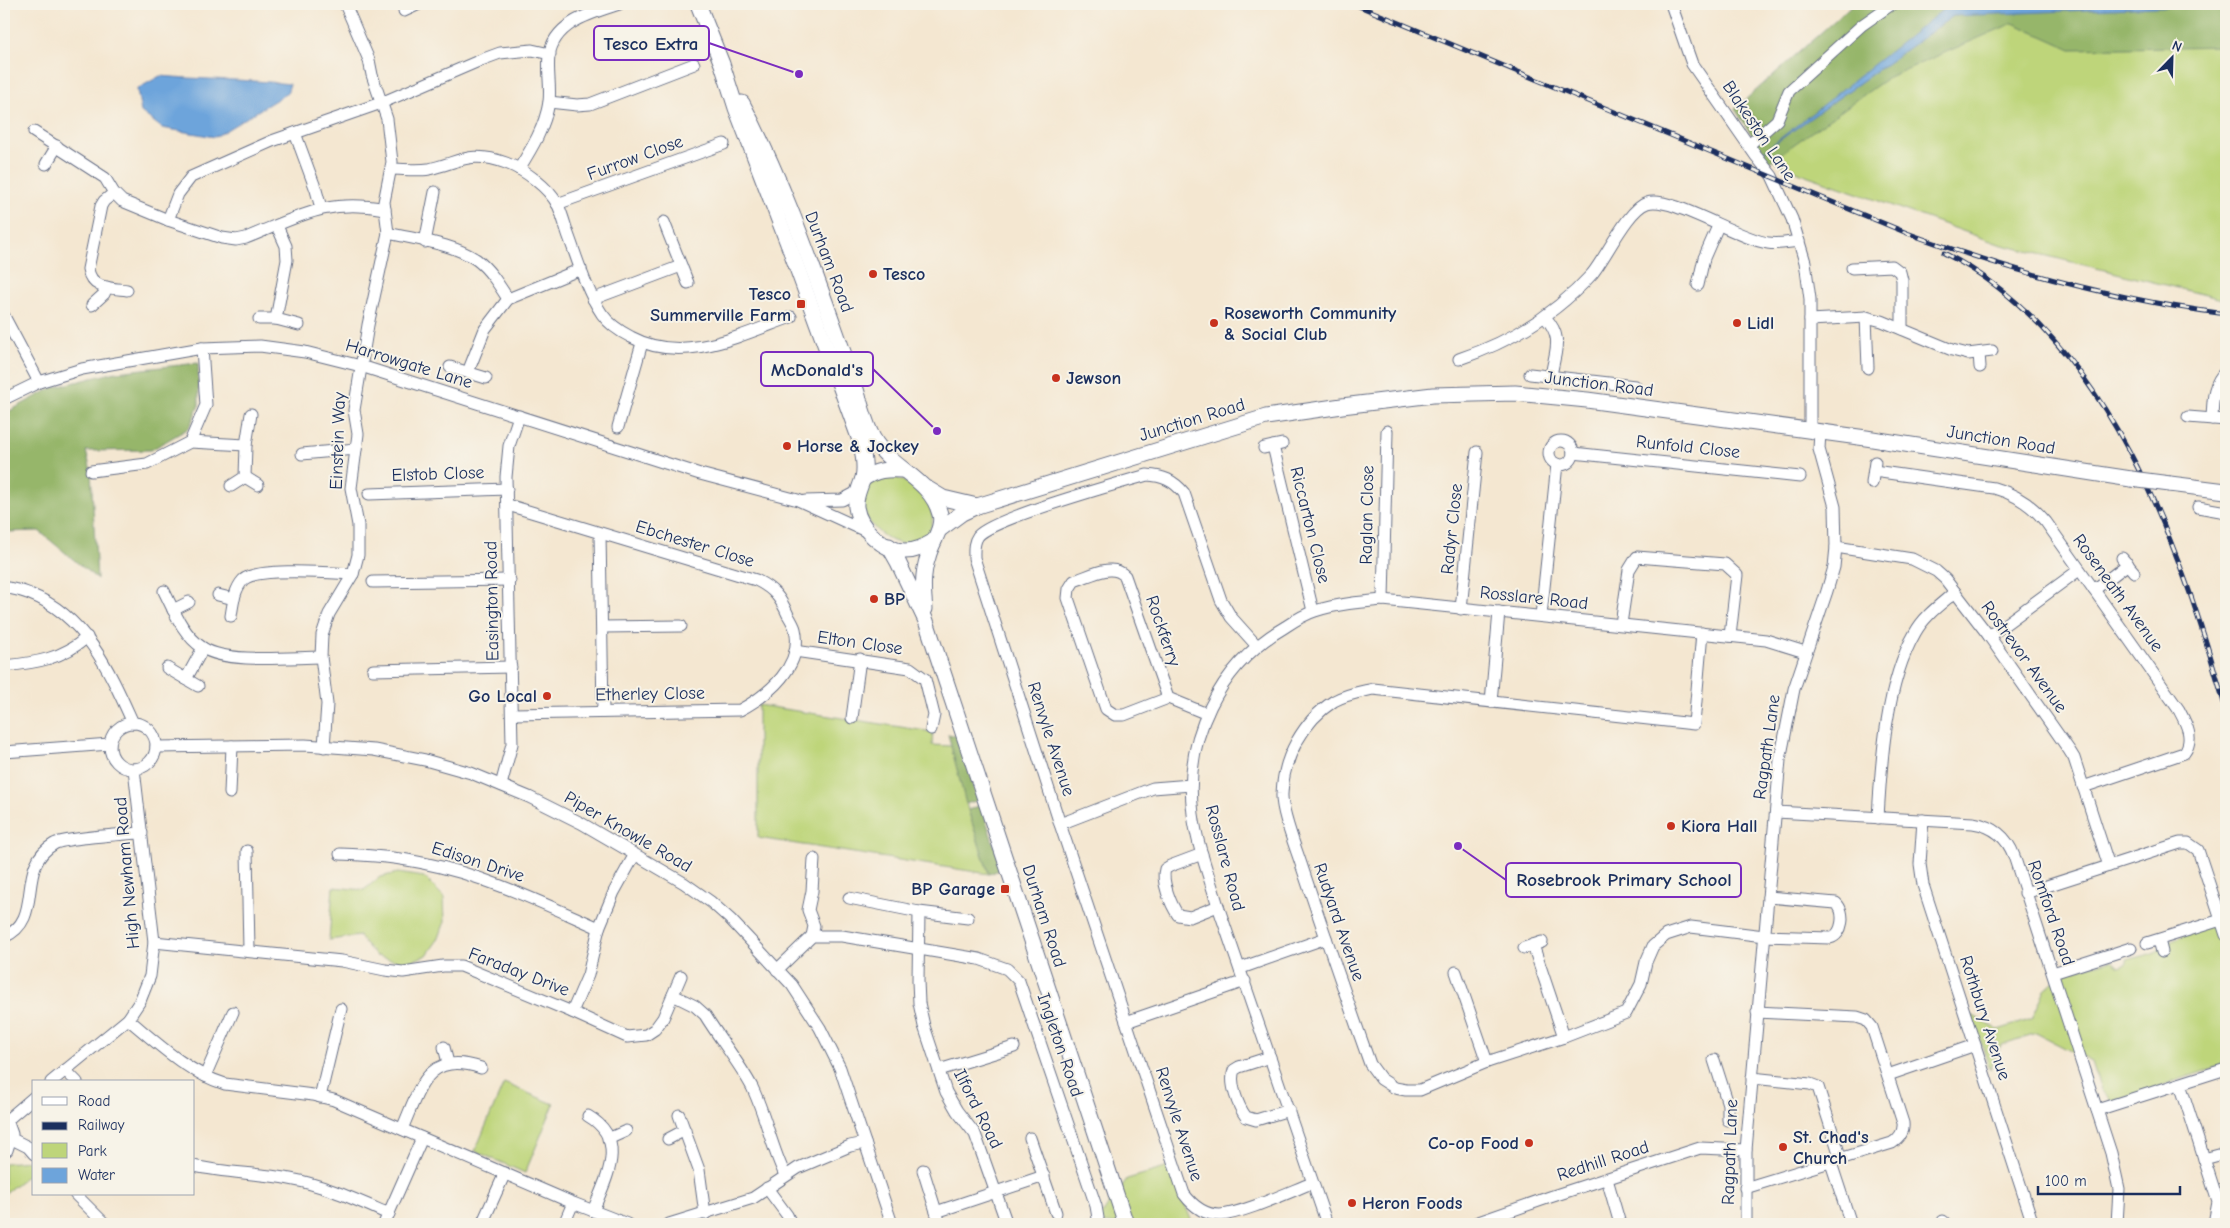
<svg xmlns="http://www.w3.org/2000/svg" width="2230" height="1228" font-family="'Comic Neue',sans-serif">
	<rect width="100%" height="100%" fill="#f7f3e8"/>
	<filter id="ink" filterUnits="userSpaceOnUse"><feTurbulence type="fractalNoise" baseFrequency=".02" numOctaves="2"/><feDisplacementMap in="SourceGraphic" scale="10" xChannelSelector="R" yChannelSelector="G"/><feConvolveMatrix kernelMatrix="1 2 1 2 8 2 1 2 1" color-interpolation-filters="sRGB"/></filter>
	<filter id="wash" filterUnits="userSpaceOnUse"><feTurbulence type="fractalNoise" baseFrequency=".0096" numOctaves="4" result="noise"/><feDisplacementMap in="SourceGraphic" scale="20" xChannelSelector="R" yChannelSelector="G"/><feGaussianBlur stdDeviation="1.12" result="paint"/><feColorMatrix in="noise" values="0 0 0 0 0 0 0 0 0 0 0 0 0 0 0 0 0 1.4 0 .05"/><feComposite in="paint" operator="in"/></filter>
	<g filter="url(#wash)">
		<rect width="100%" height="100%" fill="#f4e7d1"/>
		<g fill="#bed57a" stroke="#6c826c">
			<polygon points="2010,4 2226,4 2226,300 1999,244 1803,174 1767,157 1951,10"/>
			<path d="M886 476C904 478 915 487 926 501 932 509 934 518 931 527 918 565 862 533 863 502 863 495 866 489 869 484Z"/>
			<polygon points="758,705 933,732 932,745 951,746 968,810 989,874 758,838"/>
			<polygon points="398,873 424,877 444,897 445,921 439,938 427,955 406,963 376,956 359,936 329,940 333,887 364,890 380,877"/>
			<path d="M2213 924 2220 928 2226 946V1064L2112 1102 2101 1090 2092 1062 2036 1033 2001 1045 1990 1070 1972 1015 1998 1030 2032 1019 2045 989 2063 973 2112 960 2119 966 2127 963V960C2141 956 2161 954 2169 941Z"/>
			<polygon points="504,1083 554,1104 525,1173 475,1151"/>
			<polygon points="29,1161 34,1166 34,1170 4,1194 4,1163"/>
			<polygon points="1169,1167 1193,1224 1096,1224 1108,1205 1127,1179"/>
		</g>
		<g fill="#96b66a" stroke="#587264">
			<polygon points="1853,4 2226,4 2226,46 2071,49 2013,23 1889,77 1769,162 1735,109"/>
			<polygon points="198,363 199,405 189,428 151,450 86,451 91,471 97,579 39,531 4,532 4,414 52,388 116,372"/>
			<polygon points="948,734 958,736 978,800 966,804"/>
			<polygon points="981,805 1002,869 989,874 968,810"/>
		</g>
		<g fill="#6da4db" stroke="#446a9c">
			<polygon points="1972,4 2221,4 1953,16 1763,152 1949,5"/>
			<path d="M160 76C204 80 247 79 290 84L287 93 215 137 162 128 141 112 137 89Z"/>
		</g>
	</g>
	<g filter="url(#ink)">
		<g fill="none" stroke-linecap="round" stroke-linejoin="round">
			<g stroke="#676f86" stroke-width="13">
				<g id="minor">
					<polyline points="1671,4 1692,64 1756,156 1772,176 1792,219 1805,262 1810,299 1810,431"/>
					<polyline points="404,11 419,4"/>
					<polyline points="549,102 577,105 590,104 694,64"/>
					<path d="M34 132 105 178 114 193 122 201 168 220 222 238 236 240 246 238C298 217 327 198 385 209"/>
					<polyline points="295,133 316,190 321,208"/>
					<polyline points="1749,145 1777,120 1789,91 1862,25 1892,4"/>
					<polyline points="46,164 57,146"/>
					<path d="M391 169C403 169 417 171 429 169 460 162 471 150 506 163 525 170 548 187 558 205 562 214 565 225 568 234 578 261 586 290 602 314 609 324 621 332 631 337 683 365 741 335 791 317"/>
					<path d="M519 169C532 148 545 127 549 102 551 87 547 71 549 56 554 22 592 13 619 4"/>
					<path d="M114 193 104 201 101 206 88 269C91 289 110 288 127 290"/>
					<polyline points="557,204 724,144"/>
					<polyline points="168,220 178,194 191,177 272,141 381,103 481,60 500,53 532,50 550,54"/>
					<polyline points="664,222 688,283"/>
					<path d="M388 233C417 240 452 243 477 260 490 270 499 285 508 299"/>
					<polyline points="425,242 435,192"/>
					<polyline points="1852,268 1892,266 1900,272 1902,280 1902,329"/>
					<polyline points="1698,285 1704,258 1718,226"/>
					<polyline points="593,299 681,266"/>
					<polyline points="92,305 104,294 107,287"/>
					<polyline points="4,316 39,382"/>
					<path d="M1545 317C1564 338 1555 350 1551 376"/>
					<polyline points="1866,317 1868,368"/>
					<polyline points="259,319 276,319 299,325"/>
					<polyline points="276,319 287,260 286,246 277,226"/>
					<polyline points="1810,320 1866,317 1882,321 1952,350 1968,354 1992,351"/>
					<polyline points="1979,353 1980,367"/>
					<path d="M1459 359C1510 342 1555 315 1592 274 1606 257 1628 209 1647 203 1671 195 1738 239 1768 243 1779 245 1789 242 1799 241"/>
					<polyline points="450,367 486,378"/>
					<polyline points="468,372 485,329 508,299 581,269"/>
					<polyline points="1530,374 1635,386"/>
					<polyline points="4,399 39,382 82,369 202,348 260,346 305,352 361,366 700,474 798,500 868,532"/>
					<polyline points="2188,417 2226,420"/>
					<path d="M2212 419C2213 401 2212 384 2226 371"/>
					<polyline points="618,427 642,343"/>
					<circle cx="1561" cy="453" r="12"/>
					<polyline points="190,442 246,445"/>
					<polyline points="1273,446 1313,611"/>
					<polyline points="1264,448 1282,444"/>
					<polyline points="1573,453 1800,477"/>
					<polyline points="302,454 356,449"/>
					<polyline points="91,471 147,464 190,442 206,405 202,348"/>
					<path d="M1874 471 1994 488C2016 494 2032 505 2046 522L2179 710C2186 723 2195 739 2184 753L2083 787"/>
					<polyline points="245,477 258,485"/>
					<polyline points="1872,483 1875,462"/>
					<polyline points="231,486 245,477 246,445 251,414"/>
					<polyline points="369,494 507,489"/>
					<polyline points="805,501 842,500 857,492"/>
					<path d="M508 505 756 580C774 589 780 597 788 615 791 620 794 625 795 629 804 666 768 695 740 710L513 714"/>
					<polyline points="2198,507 2226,512"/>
					<polyline points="600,534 603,712"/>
					<polyline points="1836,547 1912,559 1936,571 1945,579 1989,636 2069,750 2074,758 2109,866"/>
					<polyline points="2122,558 2134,572"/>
					<polyline points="373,582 510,580"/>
					<path d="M4 587C12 589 22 590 30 594 86 616 110 672 133 723"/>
					<polyline points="2094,590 2128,564"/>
					<path d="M164 591C174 611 183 635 203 648 228 664 291 657 321 657"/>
					<polyline points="218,595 234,599"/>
					<polyline points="1383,600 1387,431"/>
					<polyline points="1461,609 1477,452"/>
					<polyline points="173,610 189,602"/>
					<path d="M231 616C233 604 234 590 243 580 256 567 332 573 353 574"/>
					<polyline points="1541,616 1557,464"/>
					<polyline points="1621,624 1629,570 1637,557 1725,564 1737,575 1730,636"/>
					<polyline points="603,627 681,626"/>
					<path d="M1702 633 1694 724 1373 689C1360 692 1346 694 1334 701 1303 721 1283 758 1282 794 1281 812 1296 848 1302 867 1324 933 1347 999 1370 1064L1381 1079 1395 1088 1406 1090H1420L1487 1062 1564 1037 1626 1013 1641 984 1646 962 1653 946 1666 935 1691 927 1764 936 1830 938C1843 935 1846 912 1836 903L1768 897"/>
					<polyline points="1989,636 2079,570"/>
					<path d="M1257 646 1231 617 1221 600 1184 493C1173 480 1163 476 1147 475 1117 484 993 518 978 536 973 543 974 550 974 558L1060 824 1184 1194C1193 1206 1204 1215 1220 1215 1242 1214 1289 1192 1312 1183"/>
					<polyline points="795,651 910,668 925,679 934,715 931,729"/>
					<path d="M4 666C35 663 63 659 87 637"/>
					<polyline points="167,668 198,686"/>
					<polyline points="373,670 511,667"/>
					<polyline points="186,679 203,648"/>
					<path d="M1168 698 1125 576C1112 562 1090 576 1074 581L1069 589 1068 598 1106 709 1115 715H1124L1168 698 1207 714"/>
					<polyline points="1491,702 1499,612"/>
					<polyline points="852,718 860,659"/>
					<circle cx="133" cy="746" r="23"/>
					<polyline points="156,747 305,745 374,750 425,760 471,773 529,797 581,823 684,883 711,902 730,919 792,985 820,1028 840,1068 892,1224"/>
					<polyline points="324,747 327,704 321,657 322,635 329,614 353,574 358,555 358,525 351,488 358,434 354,410 368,325 388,233 384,202 392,162 387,119 372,75 369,60 345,4"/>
					<polyline points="4,752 110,744"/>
					<polyline points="501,785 512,744 506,477 509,446 519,416"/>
					<polyline points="230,793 232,746"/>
					<path d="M1776 812 1973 823C1993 826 2007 837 2014 856L2111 1153 2119 1189 2117 1224"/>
					<path d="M1878 818C1881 762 1886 683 1915 633 1924 616 1940 605 1955 592"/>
					<polyline points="1923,820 1920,864 1923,885 2033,1224"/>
					<polyline points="1060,824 1153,788 1191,785"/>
					<polyline points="247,851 249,950"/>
					<path d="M340 854C368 855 396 857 423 863 485 875 542 903 599 928"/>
					<path d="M1202 854 1170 866 1165 869C1161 881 1171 905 1178 915L1190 917 1218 906"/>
					<polyline points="2025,893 2180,843 2188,843 2198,850 2226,935"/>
					<polyline points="849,898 919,912 968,918"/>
					<polyline points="919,912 918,981 919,1003 924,1026 946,1092 957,1111 975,1134 1007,1224"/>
					<polyline points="812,936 814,926 808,910 812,891 814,859"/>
					<path d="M4 937C46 919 14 867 54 844 65 838 127 834 142 833"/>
					<polyline points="2159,940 2162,952"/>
					<polyline points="154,942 342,961 385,970 403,972 443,966 461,966 572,1012 627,1037 646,1035 655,1029 663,1018 681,976"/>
					<polyline points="2147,943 2221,920"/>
					<polyline points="1533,945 1564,1037"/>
					<polyline points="1524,948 1542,942"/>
					<polyline points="1241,968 1326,938"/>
					<polyline points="777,970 812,936 842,936 979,959 1007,969 1019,981 1096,1206 1098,1218 1096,1224"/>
					<polyline points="1456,972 1487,1062"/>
					<polyline points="2053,973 2131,948"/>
					<path d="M673 995 695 1006 705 1015C719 1038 740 1064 752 1087 766 1116 771 1146 785 1175"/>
					<polyline points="572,1012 588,975 599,928 614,892 634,856"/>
					<path d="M128 1019C158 1044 187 1072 225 1084L313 1095 334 1100 573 1203 627 1224"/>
					<polyline points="1126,1022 1245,981"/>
					<polyline points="444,1047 448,1063"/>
					<path d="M1270 1057 1239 1067 1234 1070C1229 1083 1238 1106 1246 1117L1256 1120 1289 1110"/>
					<polyline points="1714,1060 1728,1104 1728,1120"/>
					<polyline points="65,1070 77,1082"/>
					<polyline points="939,1070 1014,1047"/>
					<polyline points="1888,1075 1975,1045"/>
					<polyline points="205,1076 233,1012"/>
					<polyline points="1752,1078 1810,1084 1818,1087 1841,1159"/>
					<polyline points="51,1082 128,1019 140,1001 150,976 154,942 134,769"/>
					<polyline points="2180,1084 2218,1202 2215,1218"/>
					<polyline points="320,1097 341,1009"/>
					<polyline points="2097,1110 2226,1069"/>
					<polyline points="679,1115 699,1170 705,1214"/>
					<path d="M588 1116C629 1140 606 1178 593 1211"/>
					<polyline points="4,1118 7,1120 12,1134 7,1150 4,1152"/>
					<polyline points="7,1120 34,1097"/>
					<path d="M402 1129C420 1088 427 1050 481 1068"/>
					<polyline points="1030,1138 1056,1213"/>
					<polyline points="12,1139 28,1147 34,1154"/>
					<polyline points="608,1139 626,1131"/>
					<polyline points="668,1139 685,1130"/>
					<polyline points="2204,1159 2226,1153"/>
					<polyline points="1831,1163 1851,1224"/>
					<path d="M194 1166C225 1173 258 1173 290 1179 324 1185 356 1200 389 1214"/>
					<polyline points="923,1170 940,1224"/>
					<polyline points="1607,1179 1620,1224"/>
					<polyline points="767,1188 787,1215 791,1224"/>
					<path d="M1745 1188 1892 1143C1900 1138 1904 1132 1903 1123L1872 1027 1866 1020 1857 1017 1757 1012"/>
					<polyline points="75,1194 105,1224"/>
					<polyline points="936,1212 1044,1176"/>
					<polyline points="1943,1221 1946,1224"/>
					<polyline points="384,1224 422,1138"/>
					<polyline points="482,1224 505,1173"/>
					<polyline points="564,1224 573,1203"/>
					<polyline points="669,1224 753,1198 798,1168 850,1146 865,1143"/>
					<path d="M1327 1224 1218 906C1209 876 1197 845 1193 814 1183 739 1219 665 1285 627 1294 621 1305 614 1315 611 1337 604 1360 602 1383 600L1766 640 1805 652"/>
					<polyline points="1473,1224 1550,1197 1700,1148 1746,1150"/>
					<polyline points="1746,1224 1746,1150 1780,760 1794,689 1827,591 1834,567 1836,547 1835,507 1819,449 1820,432"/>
				</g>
			</g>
			<g stroke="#676f86" stroke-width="17">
				<g id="major">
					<path d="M698 4 722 64 736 108 792 254 861 443C863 455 866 466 863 478 860 488 855 496 856 507 859 528 883 551 905 551 916 551 924 547 934 541"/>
					<path d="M742 103C787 189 818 283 851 374 858 393 862 414 870 432 885 468 930 476 940 514 944 528 931 543 928 557 922 574 923 591 925 609"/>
					<path d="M863 479C876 470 886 469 902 470"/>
					<polyline points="2170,484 2226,491"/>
					<polyline points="928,489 943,498 977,506"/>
					<polyline points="939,530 962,513 977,506 1266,417 1342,406 1433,395 1515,393 1587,400 1866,438 2131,479"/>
					<polyline points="889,546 898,562 926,621 1126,1224"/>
				</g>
			</g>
			<use href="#minor" stroke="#fff" stroke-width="11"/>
			<use href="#major" stroke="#fff" stroke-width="15"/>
			<g stroke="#1b2f5e" stroke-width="5">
				<g id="rail">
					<path d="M1354 4 1907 233C2010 271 2117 300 2226 314"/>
					<path d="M1944 253C2107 336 2180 545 2226 710"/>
				</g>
			</g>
			<use href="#rail" stroke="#f7f3e8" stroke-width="3" stroke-dasharray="9" stroke-linecap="butt"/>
			<g stroke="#676f86" stroke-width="17" stroke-linecap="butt">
				<polyline id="major-bridge" points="2131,479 2170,484"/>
			</g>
			<use href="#major-bridge" stroke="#fff" stroke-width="15"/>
		</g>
	</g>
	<g fill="#c8321e" stroke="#f7f3e8" stroke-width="2">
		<circle cx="873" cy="274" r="5"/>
		<rect x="796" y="299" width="10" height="10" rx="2.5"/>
		<circle cx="1214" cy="323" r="5"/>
		<circle cx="1737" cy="323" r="5"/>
		<circle cx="1056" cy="378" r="5"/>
		<circle cx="787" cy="446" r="5"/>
		<circle cx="874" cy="599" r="5"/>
		<circle cx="547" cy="696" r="5"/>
		<circle cx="1671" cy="826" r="5"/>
		<rect x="1000" y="884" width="10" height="10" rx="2.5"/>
		<circle cx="1529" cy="1143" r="5"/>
		<circle cx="1783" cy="1147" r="5"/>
		<circle cx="1352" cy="1203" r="5"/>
	</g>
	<g text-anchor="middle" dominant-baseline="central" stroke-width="4" stroke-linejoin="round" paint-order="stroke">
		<g font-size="18" fill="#1b2f5e" stroke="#f7f3e8">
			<text transform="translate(1759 131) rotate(56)">Blakeston Lane</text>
			<text transform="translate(635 158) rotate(-20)">Furrow Close</text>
			<text transform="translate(829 262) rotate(69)">Durham Road</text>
			<text transform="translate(409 364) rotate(17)">Harrowgate Lane</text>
			<text transform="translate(1599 384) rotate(7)">Junction Road</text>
			<text transform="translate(1192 420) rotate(-17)">Junction Road</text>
			<text transform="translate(2001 440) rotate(9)">Junction Road</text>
			<text transform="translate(338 441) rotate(-88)">Einstein Way</text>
			<text transform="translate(1688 447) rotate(6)">Runfold Close</text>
			<text transform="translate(438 474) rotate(-2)">Elstob Close</text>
			<text transform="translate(1367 515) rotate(-89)">Raglan Close</text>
			<text transform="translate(1310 525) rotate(76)">Riccarton Close</text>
			<text transform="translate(1452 529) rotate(-84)">Radyr Close</text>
			<text transform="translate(695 544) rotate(17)">Ebchester Close</text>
			<text transform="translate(2118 593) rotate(54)">Roseneath Avenue</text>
			<text transform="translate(1534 598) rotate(6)">Rosslare Road</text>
			<text transform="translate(492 601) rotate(-91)">Easington Road</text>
			<text transform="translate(1163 631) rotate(71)">Rockferry</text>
			<text transform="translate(860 643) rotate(8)">Elton Close</text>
			<text transform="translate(2024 657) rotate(54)">Rostrevor Avenue</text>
			<text transform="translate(650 694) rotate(-1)">Etherley Close</text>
			<text transform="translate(1051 739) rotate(72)">Renvyle Avenue</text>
			<text transform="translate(1767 747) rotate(-82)">Ragpath Lane</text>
			<text transform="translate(628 832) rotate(30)">Piper Knowle Road</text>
			<text transform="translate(1225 858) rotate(75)">Rosslare Road</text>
			<text transform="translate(478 862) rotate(18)">Edison Drive</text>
			<text transform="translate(127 873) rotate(-95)">High Newham Road</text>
			<text transform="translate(2051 913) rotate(71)">Romford Road</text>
			<text transform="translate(1044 916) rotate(72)">Durham Road</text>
			<text transform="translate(1339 922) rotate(71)">Rudyard Avenue</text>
			<text transform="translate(519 972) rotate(21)">Faraday Drive</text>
			<text transform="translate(1985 1018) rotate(72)">Rothbury Avenue</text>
			<text transform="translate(1060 1045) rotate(71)">Ingleton Road</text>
			<text transform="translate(978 1109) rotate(63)">Ilford Road</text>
			<text transform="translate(1179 1124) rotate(72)">Renvyle Avenue</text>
			<text transform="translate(1730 1152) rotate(-88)">Ragpath Lane</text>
			<text transform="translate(1603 1161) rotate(-18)">Redhill Road</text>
		</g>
		<g font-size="18" font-weight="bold" fill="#1b2f5e" stroke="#f7f3e8" text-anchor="start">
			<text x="883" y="274">Tesco</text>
			<text x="791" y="294" text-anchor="end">Tesco<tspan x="791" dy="21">Summerville Farm</tspan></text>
			<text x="1224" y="313">Roseworth Community<tspan x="1224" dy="21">&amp; Social Club</tspan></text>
			<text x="1747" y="323">Lidl</text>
			<text x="1066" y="378">Jewson</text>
			<text x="797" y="446">Horse &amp; Jockey</text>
			<text x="884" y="599">BP</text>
			<text x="537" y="696" text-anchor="end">Go Local</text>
			<text x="1681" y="826">Kiora Hall</text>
			<text x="995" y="889" text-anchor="end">BP Garage</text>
			<text x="1793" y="1137">St. Chad's<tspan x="1793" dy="21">Church</tspan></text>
			<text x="1519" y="1143" text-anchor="end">Co-op Food</text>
			<text x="1362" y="1203">Heron Foods</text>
		</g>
	</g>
	<path fill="none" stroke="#7b2cbf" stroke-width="2" d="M799 74L709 43M937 431L873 369M1458 846L1506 880"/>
	<g fill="#7b2cbf" stroke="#f7f3e8" stroke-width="2">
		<circle cx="799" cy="74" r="5"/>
		<circle cx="937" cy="431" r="5"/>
		<circle cx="1458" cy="846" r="5"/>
	</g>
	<g fill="#f7f3e8" stroke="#7b2cbf" stroke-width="2">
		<rect x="594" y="26" width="115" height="34" rx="5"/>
		<rect x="761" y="352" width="112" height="34" rx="5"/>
		<rect x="1506" y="863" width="235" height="34" rx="5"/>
	</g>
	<g font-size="19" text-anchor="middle" font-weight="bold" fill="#1b2f5e">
		<text x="651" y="50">Tesco Extra</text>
		<text x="817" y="376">McDonald's</text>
		<text x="1624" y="886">Rosebrook Primary School</text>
	</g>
	<rect width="2230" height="1228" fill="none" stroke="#f7f3e8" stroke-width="20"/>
	<rect x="32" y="1080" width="162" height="115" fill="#f7f3e8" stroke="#9fa5b1"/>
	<rect x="42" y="1097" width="25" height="8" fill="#ffffff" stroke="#9fa5b1"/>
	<text x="78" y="1106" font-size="15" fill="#1b2f5e">Road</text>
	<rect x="42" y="1122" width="25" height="8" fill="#1b2f5e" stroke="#9fa5b1"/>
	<text x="78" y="1130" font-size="15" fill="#1b2f5e">Railway</text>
	<rect x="42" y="1143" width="25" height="15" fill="#bed57a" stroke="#9fa5b1"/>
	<text x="78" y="1156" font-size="15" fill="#1b2f5e">Park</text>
	<rect x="42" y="1168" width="25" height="15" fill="#6da4db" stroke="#9fa5b1"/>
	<text x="78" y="1180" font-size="15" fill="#1b2f5e">Water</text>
	<g transform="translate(2172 58) rotate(23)" stroke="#f7f3e8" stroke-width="4" paint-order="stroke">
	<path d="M0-4L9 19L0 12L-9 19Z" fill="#1b2f5e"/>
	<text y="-8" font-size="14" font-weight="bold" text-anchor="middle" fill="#1b2f5e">N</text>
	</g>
	<path d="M2038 1186v8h142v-8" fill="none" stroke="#1b2f5e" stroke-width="2.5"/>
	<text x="2045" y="1186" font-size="15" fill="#1b2f5e" stroke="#f7f3e8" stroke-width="4" paint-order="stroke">100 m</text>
</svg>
